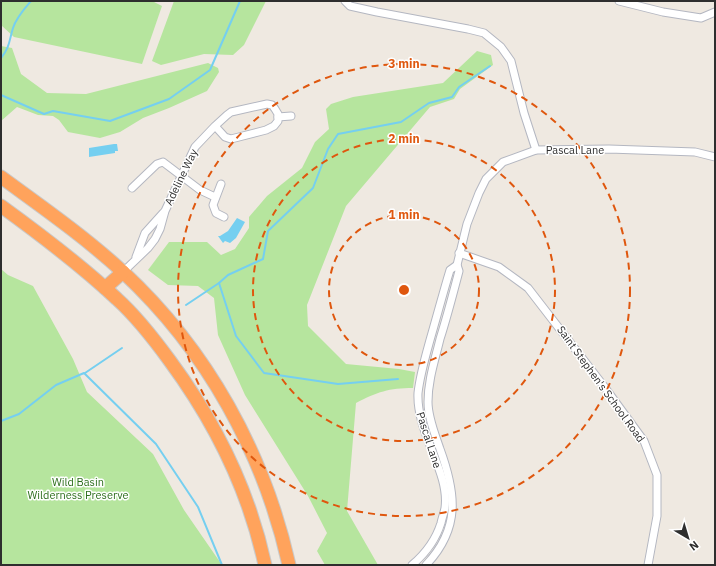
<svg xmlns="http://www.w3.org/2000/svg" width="716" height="566" font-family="'IBM Plex Sans',sans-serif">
	<rect width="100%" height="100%" fill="#efe9e1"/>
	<g fill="#b6e59e">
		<polygon points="1,1 152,1 162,6 142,64 14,37 1,25"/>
		<polygon points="174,1 266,1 244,45 233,55 204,54 161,65 152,61"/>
		<polygon points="1,46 12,48 21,74 47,93 86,94 208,63 218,68 219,72 207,91 169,108 143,118 120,132 100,138 68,132 59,120 53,116 38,115 17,107 1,121"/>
		<path d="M477 51 491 55 493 65 460 89 454 99 430 107 346 206 307 305 308 326 346 364 399 369 415 372 413 388C389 388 377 392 356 403L347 511 378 565H325L317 551 327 533 308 496 245 395 218 335 214 298 198 286 168 285 148 270 169 242H207L221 255 235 249 249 228V217L267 196 302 168 315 142 329 129 326 109 331 104 353 97 443 83Z"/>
		<polygon points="1,269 8,275 33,286 73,359 87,392 153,454 184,510 222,565 1,565"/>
	</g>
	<g fill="#75cff0">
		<polygon points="114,144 117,144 118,151 115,151 115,153 89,157 89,148"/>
		<polygon points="237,218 245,222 236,238 230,243 225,241 223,243 218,236 220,236 228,231"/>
	</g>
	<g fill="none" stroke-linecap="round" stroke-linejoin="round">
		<g stroke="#75cff0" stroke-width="2">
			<path d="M1 58C10 47 9 41 13 28 16 18 25 8 31 1"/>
			<polyline points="1,95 44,114 53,111 110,121 169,99 210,70 240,1"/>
			<polyline points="219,283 236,336 264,373 338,384 398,379"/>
			<polyline points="186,305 219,283 228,275 263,259 268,231 313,188 328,149 338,134 401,122 429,103 452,97 459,87 490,66"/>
			<polyline points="85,373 122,348"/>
			<polyline points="1,421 19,414 56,385 84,373 156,444 198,507 222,565"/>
		</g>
		<g stroke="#b4b7c1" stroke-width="9">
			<g id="street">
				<polyline points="345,1 350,6 377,12 468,29 484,33 501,47 511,61 524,113 536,150"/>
				<polyline points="619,1 663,12 701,18 715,12"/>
				<polyline points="278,117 291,116"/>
				<polyline points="221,184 213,205 216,213 224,217"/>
				<polyline points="132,188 157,164 163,162 200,190 215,197"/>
				<polyline points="459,253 499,267 528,288 606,389 644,441 657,475 657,516 648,565"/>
				<polyline points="136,257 145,233 163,213"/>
				<polyline points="123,272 148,248 155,239 160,229 165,211 195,147 215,126 227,115 231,112 267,104 272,105 275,109 278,114 278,121 274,126 266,130 231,139 225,137 215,126"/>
				<path d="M412 565C425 554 436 539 441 523 442 518 444 513 445 508 450 472 416 433 418 393 420 375 425 358 430 340 437 316 443 293 450 270L457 265"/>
				<path d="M426 565C461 528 456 493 440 449 435 434 428 418 428 402 428 380 435 360 440 339 447 317 453 294 459 271L457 265 467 224 479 193 486 179 503 162 536 150 609 149 695 152 715 157"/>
			</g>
		</g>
		<g stroke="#c9c9c9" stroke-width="15">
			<g id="highway">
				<path d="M1 177C42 207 85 237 123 272 207 350 264 453 289 565"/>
				<path d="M1 206C41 235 81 265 117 299 137 317 154 339 170 361 215 422 249 491 265 565"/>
				<polyline points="105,288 123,272"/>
			</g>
		</g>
		<use href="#street" stroke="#fff" stroke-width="7"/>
		<use href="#highway" stroke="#ffa35c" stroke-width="13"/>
	</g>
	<g fill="none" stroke="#df570e" stroke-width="2" stroke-dasharray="7 5">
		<circle cx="404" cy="290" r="75"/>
		<circle cx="404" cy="290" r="151"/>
		<circle cx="404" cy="290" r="226"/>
	</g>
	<g text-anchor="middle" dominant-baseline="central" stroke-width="3" stroke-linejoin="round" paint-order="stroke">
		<g font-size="11" fill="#2e2e2e" stroke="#fff">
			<text x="575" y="150">Pascal Lane</text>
			<text transform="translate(181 177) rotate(-64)">Adeline Way</text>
			<text transform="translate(601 384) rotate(54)">Saint Stephen's School Road</text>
			<text transform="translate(429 440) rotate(72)">Pascal Lane</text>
		</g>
		<g font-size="11" fill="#2c6e1b" stroke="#fff">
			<text x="78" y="482">Wild Basin<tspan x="78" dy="13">Wilderness Preserve</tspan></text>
		</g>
	</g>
	<circle cx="404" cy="290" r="6" fill="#df570e" stroke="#fff" stroke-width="2"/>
	<g font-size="12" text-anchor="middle" font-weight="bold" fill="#df570e" stroke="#fff" stroke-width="3" stroke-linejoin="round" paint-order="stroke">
		<text x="404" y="68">3 min</text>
		<text x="404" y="143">2 min</text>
		<text x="404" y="219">1 min</text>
	</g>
	<rect width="716" height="566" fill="none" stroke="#2e2e2e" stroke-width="4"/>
	<g transform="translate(688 538) rotate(142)" stroke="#ffffff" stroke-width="3" paint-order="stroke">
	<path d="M0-3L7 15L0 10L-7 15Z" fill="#2e2e2e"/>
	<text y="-6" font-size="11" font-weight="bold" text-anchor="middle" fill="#2e2e2e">N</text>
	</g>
</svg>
